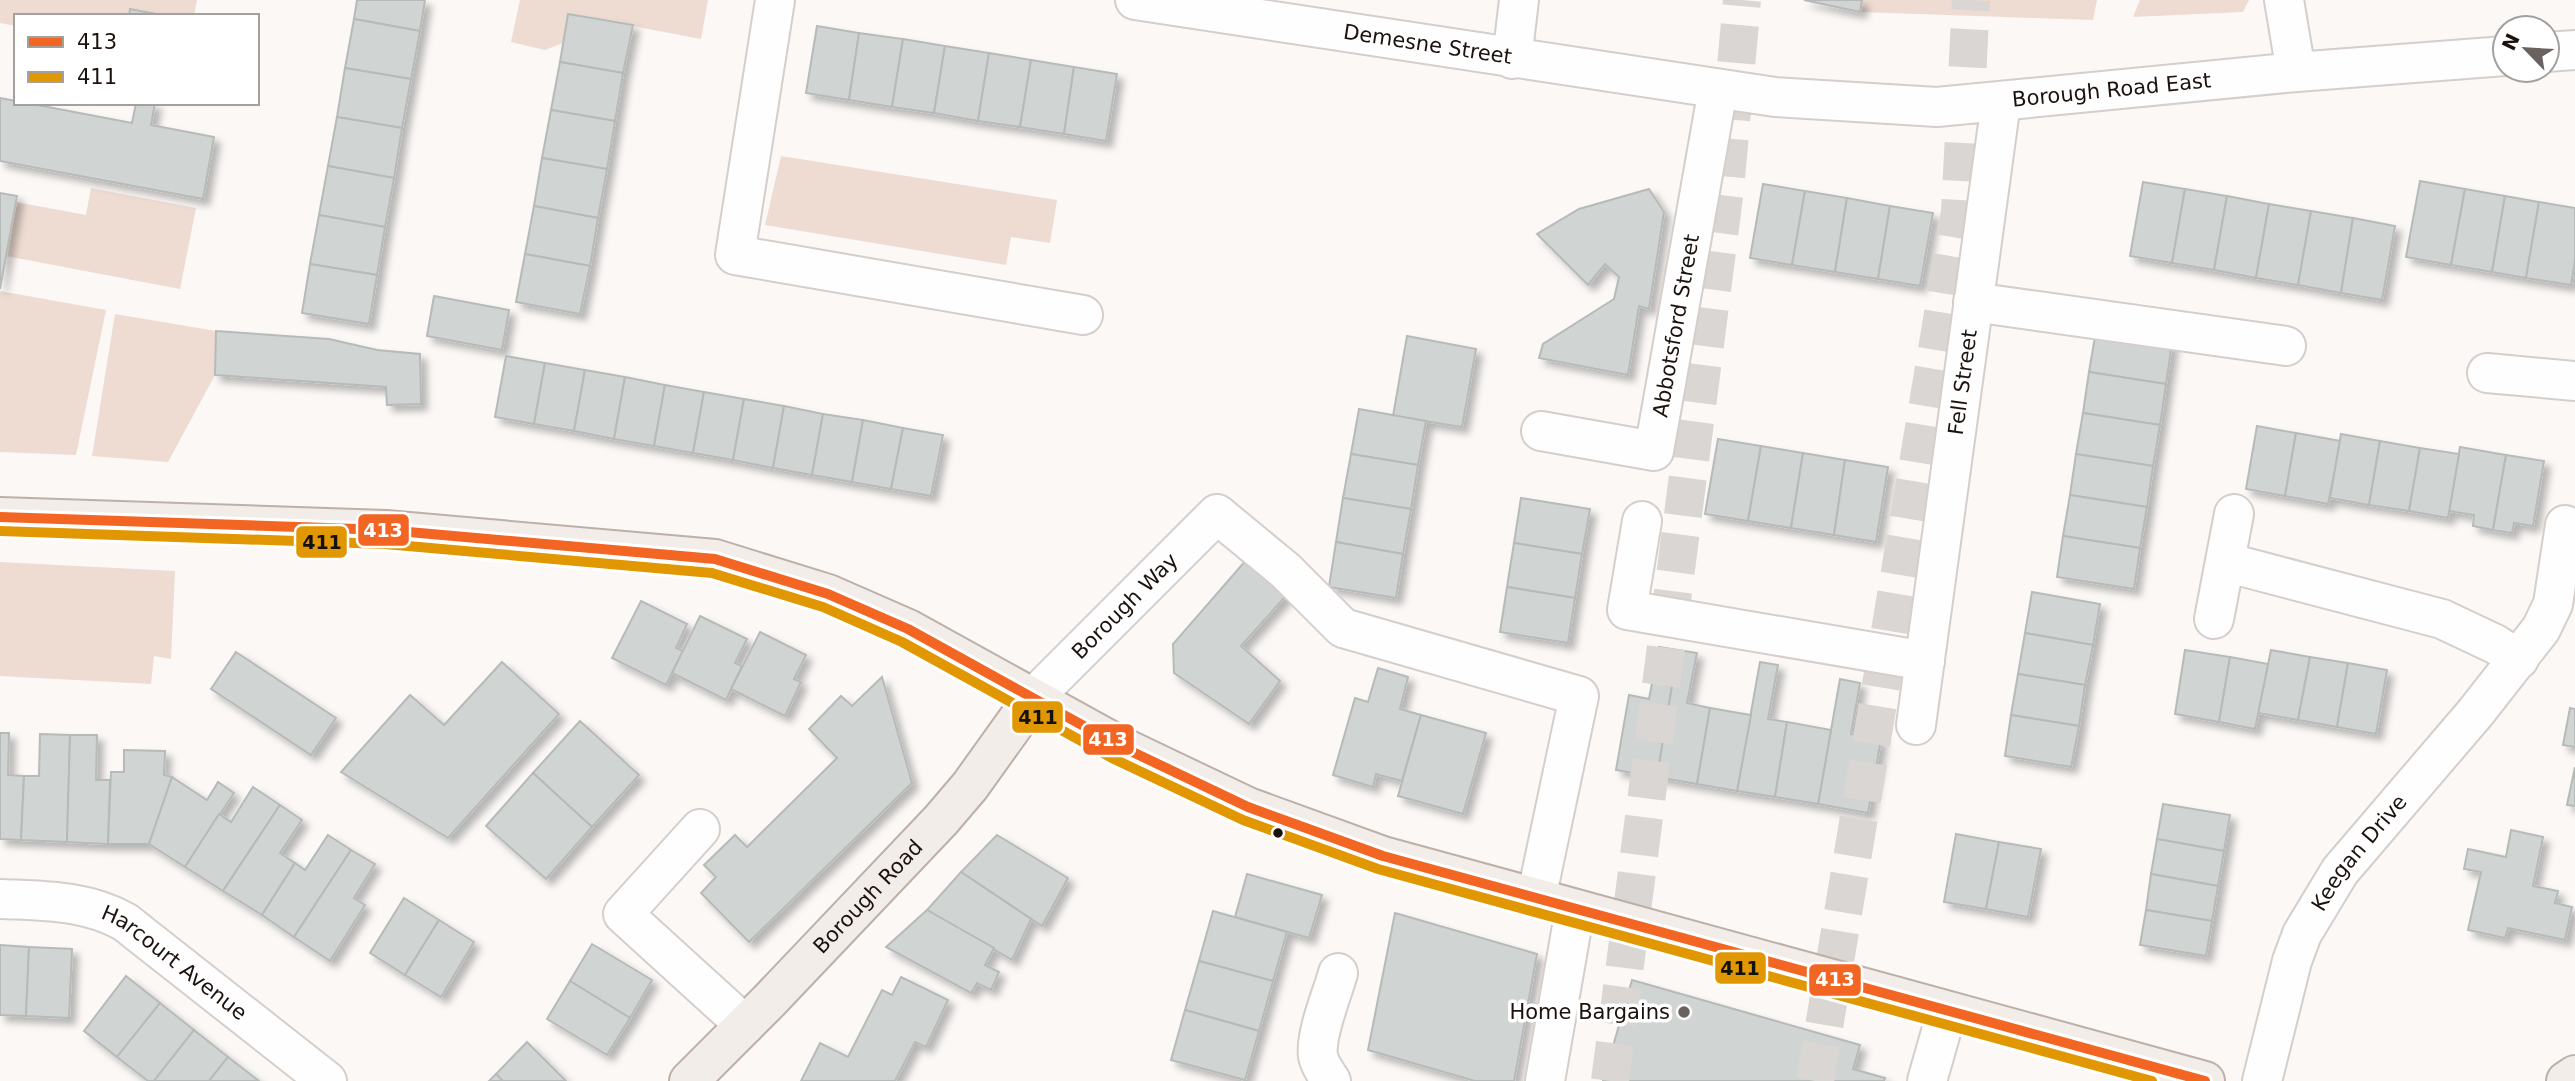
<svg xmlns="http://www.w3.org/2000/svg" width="2575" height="1081" font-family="'DejaVu Sans',sans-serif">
	<defs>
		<filter id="shadow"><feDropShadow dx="6" dy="6" stdDeviation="3.5" flood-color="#0004"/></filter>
	</defs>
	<rect width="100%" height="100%" fill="#fbf8f6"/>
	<g fill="#eedcd2">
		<polygon points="0,0 197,0 194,16 166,16 131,9 129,16 16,16 16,26 0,23"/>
		<polygon points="520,0 708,0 701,39 569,14 563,43 545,50 511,42"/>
		<polygon points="1862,0 2097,0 2093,20 1860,12"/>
		<polygon points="2140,0 2249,0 2243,12 2133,17"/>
		<polygon points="781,156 1057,200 1050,243 1011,237 1006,265 765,225"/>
		<polygon points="91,188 196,208 180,289 6,256 16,202 86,215"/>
		<polygon points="0,291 106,310 76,455 0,452"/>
		<polygon points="115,314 216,331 215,375 168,462 92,456"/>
		<polygon points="0,562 175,571 171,659 154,656 151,684 0,676"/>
	</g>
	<g fill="#d0d5d3" stroke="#b6bbb9" stroke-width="2" filter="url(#shadow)">
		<polygon points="357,0 425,0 420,31 354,19"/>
		<polygon points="1804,0 1862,0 1860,12"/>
		<polygon points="130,9 166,16 129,16"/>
		<polygon points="568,14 633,25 623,73 560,62"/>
		<polygon points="354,19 420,31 411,79 345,68"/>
		<polygon points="817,26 859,33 849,100 806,93"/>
		<polygon points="859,33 903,39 892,107 849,100"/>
		<polygon points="903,39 945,46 934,113 892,107"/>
		<polygon points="945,46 989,53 978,121 934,113"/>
		<polygon points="989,53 1031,60 1020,127 978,121"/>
		<polygon points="1031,60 1074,67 1064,134 1020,127"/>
		<polygon points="560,62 623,73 615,121 551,110"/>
		<polygon points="1074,67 1117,74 1106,141 1064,134"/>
		<polygon points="345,68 411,79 402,128 337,117"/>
		<polygon points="0,98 16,101 16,103 27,103 132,123 136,103 155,103 151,125 214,137 203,199 0,161"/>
		<polygon points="551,110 615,121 607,169 542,158"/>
		<polygon points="337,117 402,128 394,178 328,166"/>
		<polygon points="542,158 607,169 598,218 534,206"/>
		<polygon points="328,166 394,178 385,227 319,215"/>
		<polygon points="2420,181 2465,189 2451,265 2406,257"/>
		<polygon points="2143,182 2185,189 2172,263 2130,256"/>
		<polygon points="1763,184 1805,191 1792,265 1750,258"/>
		<polygon points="1649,189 1664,212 1649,309 1639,306 1628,375 1539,358 1543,344 1614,299 1619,277 1605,264 1588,285 1537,234 1579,209"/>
		<polygon points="2185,189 2227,196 2214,270 2172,263"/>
		<polygon points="2465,189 2505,196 2492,272 2451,265"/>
		<polygon points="1805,191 1847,198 1835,272 1792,265"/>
		<polygon points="0,193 17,196 0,289"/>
		<polygon points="2227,196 2269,204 2256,278 2214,270"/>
		<polygon points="2505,196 2539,202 2526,278 2492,272"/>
		<polygon points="1847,198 1890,206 1878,279 1835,272"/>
		<polygon points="2539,202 2575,208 2575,261 2571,285 2526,278"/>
		<polygon points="2269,204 2311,211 2298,285 2256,278"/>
		<polygon points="534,206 598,218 590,266 525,254"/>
		<polygon points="1890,206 1933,213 1920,286 1878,279"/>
		<polygon points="2311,211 2353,218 2341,293 2298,285"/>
		<polygon points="319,215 385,227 377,275 310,264"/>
		<polygon points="2353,218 2395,226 2382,300 2341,293"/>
		<polygon points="525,254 590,266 580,314 516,302"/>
		<polygon points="310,264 377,275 369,324 302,313"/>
		<polygon points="434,296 509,310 502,350 427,336"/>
		<polygon points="216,331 329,339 377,350 420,354 421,404 387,405 386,387 215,375"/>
		<polygon points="2096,331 2172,343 2166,384 2089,372"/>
		<polygon points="1407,336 1476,349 1462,427 1393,416"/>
		<polygon points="506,356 545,363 534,424 495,417"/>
		<polygon points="545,363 585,370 574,431 534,424"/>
		<polygon points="585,370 625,377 614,439 574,431"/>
		<polygon points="2089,372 2166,384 2160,425 2083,413"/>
		<polygon points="625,377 665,385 654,446 614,439"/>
		<polygon points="665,385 704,392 693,453 654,446"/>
		<polygon points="704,392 744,399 733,460 693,453"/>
		<polygon points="744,399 784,406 773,468 733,460"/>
		<polygon points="784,406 823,414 812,475 773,468"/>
		<polygon points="1359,409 1426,421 1418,465 1351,454"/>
		<polygon points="2083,413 2160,425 2153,466 2076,454"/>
		<polygon points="823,414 863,420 852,482 812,475"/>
		<polygon points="863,420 903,428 891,489 852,482"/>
		<polygon points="2257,426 2296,433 2285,496 2246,489"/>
		<polygon points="903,428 943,435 931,496 891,489"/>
		<polygon points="2296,433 2341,441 2328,504 2285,496"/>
		<polygon points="2341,434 2380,441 2369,505 2330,498"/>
		<polygon points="1718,439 1761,446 1748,521 1705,514"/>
		<polygon points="2380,441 2420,448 2409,511 2369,505"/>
		<polygon points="1761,446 1803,453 1791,528 1748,521"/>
		<polygon points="2460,447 2506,455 2493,530 2473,526 2474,515 2449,511"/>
		<polygon points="2420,448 2459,454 2448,518 2409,511"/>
		<polygon points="1803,453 1845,460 1834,535 1791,528"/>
		<polygon points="1351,454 1418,465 1411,509 1343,498"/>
		<polygon points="2076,454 2153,466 2147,507 2070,495"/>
		<polygon points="2506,455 2544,461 2533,526 2514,523 2512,533 2493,530"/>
		<polygon points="1845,460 1888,467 1876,542 1834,535"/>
		<polygon points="2070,495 2147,507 2140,548 2063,536"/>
		<polygon points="1343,498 1411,509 1403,554 1336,542"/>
		<polygon points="1521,498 1590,509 1582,554 1514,543"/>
		<polygon points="2063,536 2140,548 2134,589 2057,577"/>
		<polygon points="1336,542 1403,554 1396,598 1329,587"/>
		<polygon points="1514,543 1582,554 1575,598 1507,587"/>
		<polygon points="1254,551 1292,589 1241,646 1280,681 1249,724 1174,673 1173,644"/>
		<polygon points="1507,587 1575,598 1568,643 1500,632"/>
		<polygon points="2032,592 2100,604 2093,645 2025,633"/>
		<polygon points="641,601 687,624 676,648 683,651 666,685 612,658"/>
		<polygon points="700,616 747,639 735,663 742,666 726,700 672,673"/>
		<polygon points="760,632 806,655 794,679 801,682 785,716 731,689"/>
		<polygon points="2025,633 2093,645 2085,685 2018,674"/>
		<polygon points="1659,647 1678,650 1657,777 1616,770 1629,695 1649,699"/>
		<polygon points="1678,650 1697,653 1687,703 1710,708 1697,784 1657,777"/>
		<polygon points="2185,650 2230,657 2219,722 2175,714"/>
		<polygon points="2271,650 2310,657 2298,720 2258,713"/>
		<polygon points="236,652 336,718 311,755 211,689"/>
		<polygon points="2230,657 2268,664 2255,729 2219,722"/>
		<polygon points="2310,657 2348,663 2337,727 2298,720"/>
		<polygon points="502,662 559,714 448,838 341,772 410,695 444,725"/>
		<polygon points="1760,662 1778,665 1768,719 1787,722 1775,797 1737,791"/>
		<polygon points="2348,663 2387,670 2376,734 2337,727"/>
		<polygon points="1378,668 1408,677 1400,709 1421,715 1402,781 1376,774 1373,787 1333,775 1355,698 1368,702"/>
		<polygon points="2018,674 2085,685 2079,726 2011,715"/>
		<polygon points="882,677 912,783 749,942 701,893 716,877 704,865 735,835 747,847 837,758 809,729 841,696 852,706"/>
		<polygon points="1840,679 1860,683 1851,734 1881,739 1868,813 1818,804"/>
		<polygon points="1710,708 1751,715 1737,791 1697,784"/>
		<polygon points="2570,708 2575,709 2575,747 2563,745"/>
		<polygon points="1421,715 1486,733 1463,814 1398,796"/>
		<polygon points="2011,715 2079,726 2071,767 2005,756"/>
		<polygon points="580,721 639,775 592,827 533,773"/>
		<polygon points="1787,722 1831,730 1818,804 1775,797"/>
		<polygon points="0,733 9,733 8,775 24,776 21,840 0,839"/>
		<polygon points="40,734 70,735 67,842 21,840 24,776 39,776"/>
		<polygon points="70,735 97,735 96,780 110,780 108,844 67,842"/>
		<polygon points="124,750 165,751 164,775 172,777 149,844 108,844 111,772 124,772"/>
		<polygon points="2575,767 2575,806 2567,805"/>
		<polygon points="533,773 592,827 546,879 486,826"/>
		<polygon points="172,777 207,800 218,782 234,793 185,867 149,844"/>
		<polygon points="253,787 280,805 223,891 185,867 219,814 231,822"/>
		<polygon points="2163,804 2230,815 2224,851 2157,839"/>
		<polygon points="280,805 302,820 280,853 295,863 262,915 223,891"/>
		<polygon points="2511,830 2543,837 2533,886 2558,891 2555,903 2572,907 2565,940 2508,928 2505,938 2468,930 2481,872 2464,869 2468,849 2506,857"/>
		<polygon points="1956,834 1999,842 1986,909 1944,902"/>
		<polygon points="328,835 351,850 294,937 262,915 295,863 305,870"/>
		<polygon points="997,835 1068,878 1042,926 961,872"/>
		<polygon points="2157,839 2224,851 2218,886 2151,874"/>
		<polygon points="1999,842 2041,849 2028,917 1986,909"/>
		<polygon points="351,850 375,864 354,898 365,905 330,961 294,937"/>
		<polygon points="961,872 1031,919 1012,960 927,910"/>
		<polygon points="1247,874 1322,895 1309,938 1235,917"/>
		<polygon points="2151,874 2218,886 2212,921 2146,910"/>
		<polygon points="404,898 439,920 405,975 370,953"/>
		<polygon points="927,910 994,948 985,965 999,972 991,990 977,983 971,993 886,947"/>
		<polygon points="2146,910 2212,921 2206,956 2140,945"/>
		<polygon points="1213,911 1287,932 1273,981 1199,961"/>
		<polygon points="1395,913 1537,954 1514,1081 1475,1081 1368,1050"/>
		<polygon points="439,920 474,942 441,997 405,975"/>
		<polygon points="592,944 652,980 630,1018 570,981"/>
		<polygon points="0,945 29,947 26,1016 0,1015"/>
		<polygon points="29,947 72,949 69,1018 26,1016"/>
		<polygon points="1199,961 1273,981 1259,1031 1185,1010"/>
		<polygon points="126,976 160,1003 117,1057 84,1031"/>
		<polygon points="901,977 948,1000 926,1047 915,1042 895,1081 801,1081 820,1043 848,1057 882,990 892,995"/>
		<polygon points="1632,980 1860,1045 1853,1069 1885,1078 1884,1081 1603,1081"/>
		<polygon points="570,981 630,1018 607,1055 547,1019"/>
		<polygon points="160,1003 194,1030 154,1081 148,1081 117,1057"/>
		<polygon points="1185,1010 1259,1031 1245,1080 1171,1060"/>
		<polygon points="194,1030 228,1057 209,1081 154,1081"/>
		<polygon points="527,1042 566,1081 503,1081 496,1074"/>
		<polygon points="228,1057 259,1081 209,1081"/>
		<polygon points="496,1074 503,1081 489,1081"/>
	</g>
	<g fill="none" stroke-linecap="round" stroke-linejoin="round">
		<g stroke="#dad6d3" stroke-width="38" stroke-dasharray="38 19" stroke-linecap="butt">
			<polyline points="1610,1081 1725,189 1742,0"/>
			<polyline points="1815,1081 1960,212 1971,0"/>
		</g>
		<g stroke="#d5cecb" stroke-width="42">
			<g id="minor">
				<polyline points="775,0 735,255 1083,315"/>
				<path id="s1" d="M1135 0 1775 97 1937 107 2296 72 2505 56"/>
				<polyline points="2284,0 2296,72"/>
				<polyline points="2547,52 2575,50"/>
				<polyline points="1512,59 1519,0"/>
				<polyline points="1973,302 2286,346"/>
				<polyline points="2487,373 2575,381"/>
				<path id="s2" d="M1541 431 1654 451 1718 89"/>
				<polyline points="1642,521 1627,610 1925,661"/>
				<polyline points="2225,562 2442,619 2495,644 2519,659"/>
				<polyline points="2214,619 2234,514"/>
				<path id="s3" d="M1033 698 1217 514 1286 571 1343 628 1579 696 1536 899"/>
				<path id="s4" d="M1916 725 2001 102"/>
				<polyline points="700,829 623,914 745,1025"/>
				<path id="s5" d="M0 899C44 901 86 900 125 922L327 1081"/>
				<path d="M1331 1081C1326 1073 1320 1066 1318 1056 1315 1034 1332 995 1338 973"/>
				<polyline points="1545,1081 1575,909"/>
				<polyline points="1927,1081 1947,1011"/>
				<path id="s6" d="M2262 1081 2292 961 2302 934 2340 871 2476 712 2541 629 2553 604 2565 525"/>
			</g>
		</g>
		<g stroke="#bdb0a9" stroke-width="42">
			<g id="major">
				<polyline points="0,517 386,530 715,559 828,594 908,629 1120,746 1248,807 1383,856 2205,1081"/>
				<path id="s7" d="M689 1081 769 1001 941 820 970 786 1033 698"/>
				<polyline points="2566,1081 2575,1075"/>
			</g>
		</g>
		<use href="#minor" stroke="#fefefe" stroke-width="38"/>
		<use href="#major" stroke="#f3ede9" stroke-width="38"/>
		<g stroke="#fff" stroke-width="16">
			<polyline id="bus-1" points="0,517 386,530 715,559 828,594 908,629 1120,746 1248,807 1383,856 2205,1081"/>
		</g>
		<g stroke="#fff" stroke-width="16">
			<polyline id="bus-2" points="0,531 385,544 712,573 823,607 902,642 1114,759 1243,820 1378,869 2152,1081"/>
		</g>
		<use href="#bus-1" stroke="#f26522" stroke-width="10"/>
		<use href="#bus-2" stroke="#e19701" stroke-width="10"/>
	</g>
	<circle fill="#1c120d" stroke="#fff" stroke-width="2.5" cx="1278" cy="833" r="6"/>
	<circle fill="#6a625f" stroke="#fff" stroke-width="2.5" cx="1684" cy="1012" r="7"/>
	<g text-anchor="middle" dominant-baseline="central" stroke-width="7" stroke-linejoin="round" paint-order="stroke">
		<g font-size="21" fill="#1c120d" stroke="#fff">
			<text stroke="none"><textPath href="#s1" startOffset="296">Demesne Street</textPath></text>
			<text stroke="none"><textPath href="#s1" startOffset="985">Borough Road East</textPath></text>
			<text stroke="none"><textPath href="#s2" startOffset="242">Abbotsford Street</textPath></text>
			<text stroke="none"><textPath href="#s4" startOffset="346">Fell Street</textPath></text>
			<text stroke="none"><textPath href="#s3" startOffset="130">Borough Way</textPath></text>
			<text stroke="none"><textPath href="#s6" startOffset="252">Keegan Drive</textPath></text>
			<text stroke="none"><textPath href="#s7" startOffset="257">Borough Road</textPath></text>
			<text stroke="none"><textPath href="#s5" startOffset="192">Harcourt Avenue</textPath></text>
		</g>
		<g font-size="21" fill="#1c120d" stroke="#fff" text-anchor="end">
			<text x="1670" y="1012">Home Bargains</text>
		</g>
	</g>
	<g stroke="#fff" stroke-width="2.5">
		<rect x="357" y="513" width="53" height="34" rx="7" fill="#f26522"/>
		<rect x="295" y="525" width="53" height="34" rx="7" fill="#e19701"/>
		<rect x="1011" y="700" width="53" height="34" rx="7" fill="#e19701"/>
		<rect x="1082" y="723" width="53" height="33" rx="7" fill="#f26522"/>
		<rect x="1714" y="951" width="53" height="34" rx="7" fill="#e19701"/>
		<rect x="1808" y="963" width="54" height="34" rx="7" fill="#f26522"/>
	</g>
	<g font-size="19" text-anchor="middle" font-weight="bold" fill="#fff">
		<text x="383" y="537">413</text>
		<text x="1108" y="746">413</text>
		<text x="1835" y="986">413</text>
	</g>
	<g font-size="19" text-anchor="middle" font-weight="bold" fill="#111">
		<text x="322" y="549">411</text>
		<text x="1038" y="724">411</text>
		<text x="1740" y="975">411</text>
	</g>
	<rect x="14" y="14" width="245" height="91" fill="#ffffff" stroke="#a4a09e" stroke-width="2"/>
	<rect x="28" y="37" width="35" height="10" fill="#f26522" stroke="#a4a09e" stroke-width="2"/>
	<text x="77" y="49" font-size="21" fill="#1c120d">413</text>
	<rect x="28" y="72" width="35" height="10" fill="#e19701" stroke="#a4a09e" stroke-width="2"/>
	<text x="77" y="84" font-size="21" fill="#1c120d">411</text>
	<g transform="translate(2526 49) rotate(295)"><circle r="33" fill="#ffffff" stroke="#a4a09e" stroke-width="2"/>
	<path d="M0-5L12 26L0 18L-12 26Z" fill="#6a625f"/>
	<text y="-10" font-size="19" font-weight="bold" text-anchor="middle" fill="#1c120d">N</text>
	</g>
</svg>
